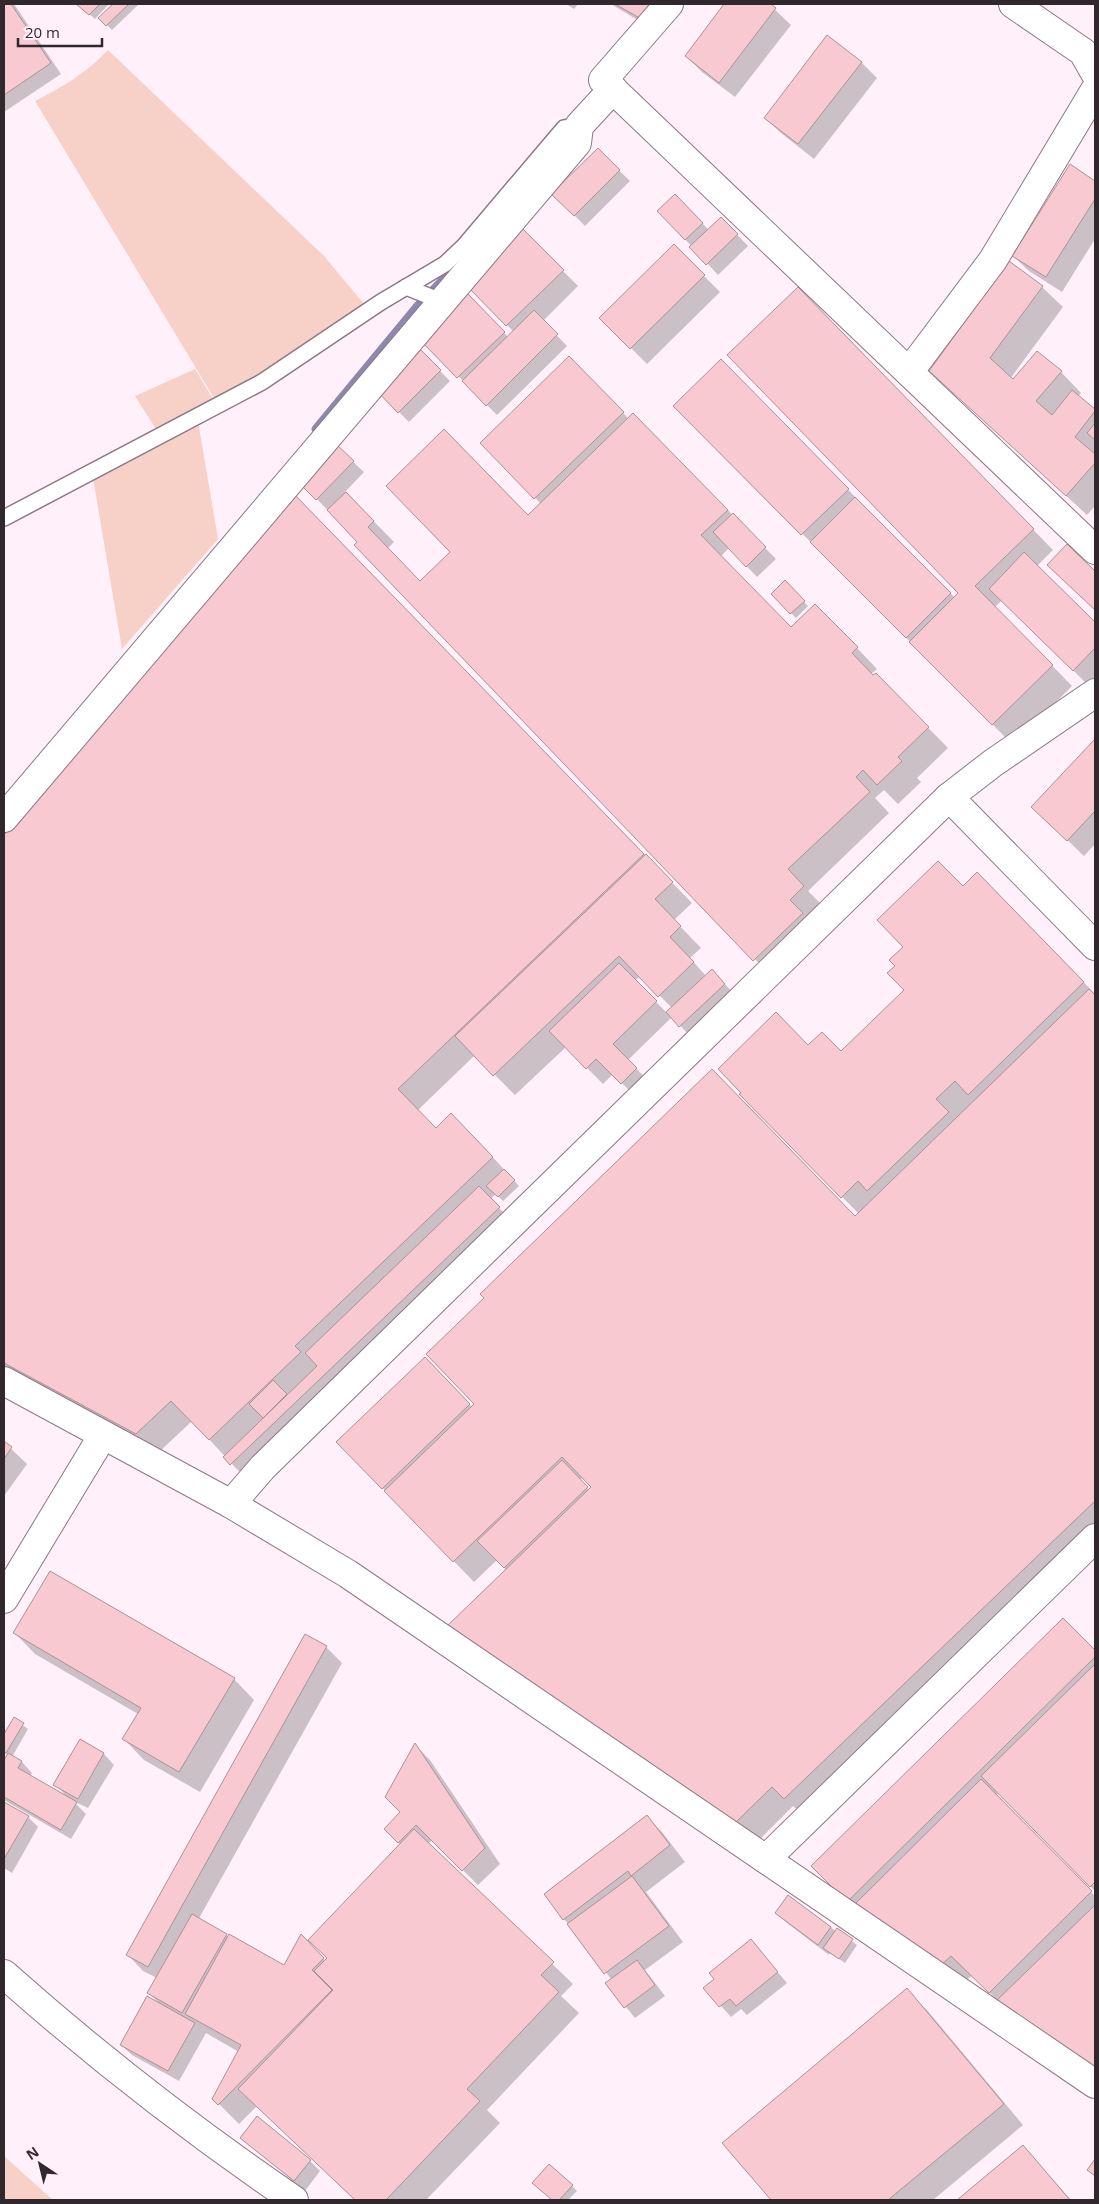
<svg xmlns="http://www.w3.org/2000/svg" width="1099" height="2204" font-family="'Open Sans',sans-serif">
	<rect width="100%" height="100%" fill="#fff0f9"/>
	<g fill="#f7d0c7">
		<path d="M108 50 324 256 364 304 249 382 214 398 35 101C63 87 86 73 108 50Z"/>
		<polygon points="195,369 213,399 156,429 135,396"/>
		<polygon points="198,421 218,539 122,649 93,478"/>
		<polygon points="4,2156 53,2200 4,2200"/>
	</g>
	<g fill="#0003" fill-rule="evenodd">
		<polygon points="4,4 14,4 61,74 4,112"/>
		<polygon points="78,4 109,4 95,19"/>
		<polygon points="115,4 139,4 112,30 100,18"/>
		<polygon points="566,4 578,4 574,9"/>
		<polygon points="611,4 670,4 654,30"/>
		<polygon points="726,4 769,4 791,25 735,97 702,72 686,56"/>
		<polygon points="861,62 877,78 814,159 781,133 765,118"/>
		<polygon points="598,150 630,181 585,226 553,194"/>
		<polygon points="1070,166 1095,182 1095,239 1062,292 1029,271 1013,256"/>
		<polygon points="675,196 709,230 721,218 748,246 718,275 659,211"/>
		<polygon points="522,230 578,286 543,321 567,346 497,415 422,340 468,296 508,337 514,332 467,285"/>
		<polygon points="674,246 720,292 647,364 601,318"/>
		<polygon points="1042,287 1063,307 1010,379 1013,381 1061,372 1081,393 1078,396 1095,410 1095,506 1087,515 931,371"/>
		<polygon points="818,309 1053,550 1037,566 1095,624 1095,680 1089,686 1002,600 995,607 1072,686 1013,745 675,406 721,361 955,598 960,594"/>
		<polygon points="417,348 450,381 409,422 375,388"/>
		<polygon points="569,358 629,419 654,435 776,559 757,577 729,548 721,556 791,629 836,626 877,669 871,674 896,695 948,748 917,778 921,782 898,804 884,790 875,798 889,813 808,891 824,907 775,980 359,542 301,483 336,446 364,472 345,492 394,542 387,549 420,583 528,516 541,504 482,443"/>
		<path d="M293 494 692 903 674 920 701 948 690 958 706 976 722 981 735 995 691 1037 672 1017 628 1060 652 1085 638 1099 613 1074 603 1084 566 1047 515 1095 475 1055 418 1110 436 1129 472 1135 512 1178 519 1186 503 1201 496 1194 490 1199 514 1223 247 1480 192 1421 157 1454 4 1371V837ZM640 976 672 1008 667 1013 635 981Z"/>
		<polygon points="785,582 808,606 796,618 772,594"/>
		<polygon points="1095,741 1095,844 1084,856 1033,807"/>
		<path d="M963 888 998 894 1095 994V1541L806 1818 793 1806 754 1845 497 1560 474 1582 338 1442 425 1359 473 1408 855 1218 859 1214 741 1094 808 1046 841 1052 906 990ZM583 1477 593 1487 589 1490 580 1480Z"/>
		<polygon points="4,1442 27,1464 4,1496"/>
		<polygon points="1063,1619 1095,1652 1095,1891 999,1792 996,1796 1095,1896 1095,2084 998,2001 972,1975 960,1987 875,1926 813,1866"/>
		<polygon points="15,1633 234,1679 254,1700 200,1792 144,1760 124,1739 138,1714 35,1654"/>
		<polygon points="326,1647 342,1663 198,1920 285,1967 301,1936 326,1961 401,1845 385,1829 402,1812 415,1745 430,1760 500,1864 478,1885 432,1840 428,1844 573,1984 561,1996 579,2013 487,2110 500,2123 426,2200 356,2200 257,2106 239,2124 214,2099 239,2052 206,2033 179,2081 132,2055 121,2045 159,2003 149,1993 157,1978 143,1971 128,1955"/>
		<polygon points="14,1719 28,1729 12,1757 22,1762 32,1773 30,1776 68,1798 55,1784 81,1741 104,1754 114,1765 88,1808 73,1801 86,1814 71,1839 4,1800 4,1763 8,1755 4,1752 4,1737"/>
		<polygon points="4,1803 28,1817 38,1827 12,1873 4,1868"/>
		<polygon points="647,1817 662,1832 685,1862 646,1892 683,1942 645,1970 665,1996 635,2018 607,1984 612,1980 564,1919"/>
		<polygon points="776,1913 831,1927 836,1932 837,1930 857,1945 845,1963 830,1953 829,1955 787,1923"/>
		<polygon points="751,1941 787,1983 747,2015 741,2009 731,2017 705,1988 716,1979"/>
		<polygon points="906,1990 927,2010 1023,2125 933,2200 772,2200 724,2143"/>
		<polygon points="241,2137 310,2161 320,2171 305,2191"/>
		<polygon points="1023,2146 1071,2200 959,2200"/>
		<polygon points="572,2186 577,2191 568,2200 553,2200 539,2188"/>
	</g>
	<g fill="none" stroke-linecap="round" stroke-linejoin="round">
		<polyline stroke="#8d89ad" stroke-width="9" points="316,429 416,308 446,277"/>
	</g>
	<g fill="#f8c9d1" stroke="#ac9196">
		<polygon points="4,4 11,4 51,63 4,95"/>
		<polygon points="76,4 100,4 89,15"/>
		<polygon points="113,4 129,4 106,26 98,18"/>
		<polygon points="615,4 653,4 643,20"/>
		<polygon points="724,4 771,4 776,8 719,83 685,56"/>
		<polygon points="827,35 862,62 798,144 764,118"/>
		<polygon points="598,148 620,170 574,216 551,194"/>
		<polygon points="1070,164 1095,181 1095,199 1046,277 1012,256"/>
		<polygon points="675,194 703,223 685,240 657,211"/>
		<polygon points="721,217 738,234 706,265 689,247"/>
		<polygon points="522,228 564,270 506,326 466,285"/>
		<polygon points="674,244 705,275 630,349 599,318"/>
		<polygon points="1009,261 1043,286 990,358 1013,379 1037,351 1062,371 1036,401 1052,415 1072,390 1095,409 1095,411 1075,437 1095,454 1095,463 1066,496 929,371"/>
		<polygon points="798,287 1034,529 975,586 1053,665 992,725 909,642 958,593 727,355"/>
		<polygon points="468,294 505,332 457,378 420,340"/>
		<polygon points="534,310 558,334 486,406 462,381"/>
		<polygon points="417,346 441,370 398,413 374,388"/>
		<polygon points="569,356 624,412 534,499 480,443"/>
		<polygon points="721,359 849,489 801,535 673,406"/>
		<polygon points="633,413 728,510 701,535 791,627 815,604 858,647 852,653 873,675 876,673 929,727 898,757 902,761 877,785 863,770 856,777 870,792 788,869 804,886 790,900 803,913 753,961 354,545 357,542 327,510 346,492 374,521 368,527 420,581 450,552 386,486 444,429 528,515"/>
		<polygon points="1095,423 1095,440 1087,433"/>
		<polygon points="336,444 354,461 316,500 299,483"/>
		<polygon points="293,493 644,854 398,1089 436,1128 451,1113 493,1157 295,1346 301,1352 209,1440 171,1401 136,1434 4,1363 4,835"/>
		<polygon points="855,497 951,593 906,638 810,542"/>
		<polygon points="733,513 766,547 746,567 713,532"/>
		<polygon points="1067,544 1095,571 1095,610 1047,565"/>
		<polygon points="1024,552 1095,622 1095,648 1073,671 989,589"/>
		<polygon points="785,580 805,601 790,614 771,594"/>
		<polygon points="1095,739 1095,811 1067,841 1031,807"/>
		<polygon points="646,854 673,882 655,899 681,926 670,937 694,962 658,997 619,956 493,1076 455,1036"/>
		<polygon points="938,861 963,886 977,872 1084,982 968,1095 955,1081 936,1099 949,1112 867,1191 858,1181 841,1198 739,1094 741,1093 718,1069 776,1012 808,1045 822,1032 841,1051 904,990 887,973 895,966 889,960 903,947 877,920"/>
		<polygon points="619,963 657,1001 613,1044 637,1068 621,1084 596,1059 586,1069 549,1031"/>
		<polygon points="712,969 725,984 679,1027 666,1012"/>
		<polygon points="1089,989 1095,995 1095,1501 784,1799 772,1787 733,1825 444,1629 591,1487 562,1457 453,1562 384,1491 474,1404 426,1354 484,1298 480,1294 712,1069 855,1216"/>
		<polygon points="504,1169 515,1180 498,1197 486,1186"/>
		<polygon points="479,1186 500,1207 230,1465 223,1457 317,1366 305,1353"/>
		<polygon points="425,1357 470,1404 382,1489 336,1442"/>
		<polygon points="273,1380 287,1394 263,1418 249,1404"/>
		<polygon points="4,1441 12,1447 4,1459"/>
		<polygon points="562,1460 588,1487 504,1568 477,1541"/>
		<polygon points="50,1571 235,1678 179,1772 122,1739 141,1708 13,1633"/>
		<polygon points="1063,1618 1095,1650 1095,1657 847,1902 811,1866"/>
		<polygon points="305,1634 327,1646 148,1967 126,1955"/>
		<polygon points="1095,1664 1095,1882 1090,1887 981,1776"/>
		<polygon points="14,1717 24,1723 6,1753 4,1752 4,1734"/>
		<polygon points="80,1739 104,1753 78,1799 53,1785"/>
		<polygon points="415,1743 485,1848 462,1871 416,1825 398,1843 384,1829 400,1812 385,1797"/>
		<polygon points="8,1753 22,1761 18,1768 77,1802 61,1830 4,1797 4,1760"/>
		<polygon points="981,1779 1092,1891 989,1993 951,1956 939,1967 853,1906"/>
		<polygon points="4,1802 29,1816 4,1859"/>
		<polygon points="647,1815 670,1845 631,1876 628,1871 563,1920 544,1894"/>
		<polygon points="414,1829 554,1962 541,1975 559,1992 467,2089 480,2101 386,2200 355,2200 238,2089 333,1990 314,1971 327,1958 308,1940"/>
		<polygon points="632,1876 669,1926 604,1974 567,1924"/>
		<polygon points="788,1895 831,1927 818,1945 775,1913"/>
		<polygon points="1095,1905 1095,2079 992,2005"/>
		<polygon points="192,1914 227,1934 182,2013 147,1993"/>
		<polygon points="837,1928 853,1939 839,1959 823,1948"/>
		<polygon points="229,1934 284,1965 301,1934 324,1958 312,1970 332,1990 218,2105 212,2099 241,2045 185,2014"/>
		<polygon points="751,1939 778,1972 736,2006 730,1999 719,2007 703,1988 714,1979 709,1973"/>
		<polygon points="637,1960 655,1985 624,2008 605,1983"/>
		<polygon points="907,1988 1004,2104 888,2200 771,2200 722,2143"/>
		<polygon points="147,1996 195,2023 168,2071 120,2045"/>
		<polygon points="257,2116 311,2160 294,2181 240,2138"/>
		<polygon points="1023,2145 1070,2200 957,2200"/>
		<polygon points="1095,2159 1095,2176 1087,2170"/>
		<polygon points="549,2164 573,2185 559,2200 552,2200 532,2183"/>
	</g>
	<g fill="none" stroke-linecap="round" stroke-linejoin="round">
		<g stroke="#8d7886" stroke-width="18">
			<g id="service">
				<polyline points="406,287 441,301"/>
				<polyline points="4,518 262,382 381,302 445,264 464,246 564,128 579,126"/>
			</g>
		</g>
		<g stroke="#8d7886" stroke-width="30">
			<g id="minor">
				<polyline points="669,4 603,80 1095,550"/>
				<polyline points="1013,4 1083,52 1095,73"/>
				<polyline points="909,372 993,260 1095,90"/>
				<polyline points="4,818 577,143 579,126 613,89"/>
				<polyline points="4,1381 231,1504 348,1574 1095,2084"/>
				<polyline points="4,1599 103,1435"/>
				<path d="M4 1974C95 2055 193 2131 294 2200"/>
			</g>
		</g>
		<g stroke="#8d7886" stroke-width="30">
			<g id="tertiary">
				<polyline points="949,797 1095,946"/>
				<polyline points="231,1504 263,1467 949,797 993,763 1095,693"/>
				<polyline points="766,1859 1095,1538"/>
			</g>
		</g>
		<use href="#service" stroke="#fff" stroke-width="15"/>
		<use href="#minor" stroke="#fff" stroke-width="28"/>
		<use href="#tertiary" stroke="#fff" stroke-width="28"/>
	</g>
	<rect width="1099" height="2204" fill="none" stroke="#31282e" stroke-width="10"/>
	<g transform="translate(40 2164) rotate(325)" stroke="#fff0f9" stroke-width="4" paint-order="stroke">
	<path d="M0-4L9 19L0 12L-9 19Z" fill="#31282e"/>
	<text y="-8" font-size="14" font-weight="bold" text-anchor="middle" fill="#31282e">N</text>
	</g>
	<path d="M18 38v8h84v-8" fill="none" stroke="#31282e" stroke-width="2.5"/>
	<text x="25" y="38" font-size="15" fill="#31282e" stroke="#fff0f9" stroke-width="4" paint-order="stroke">20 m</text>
</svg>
